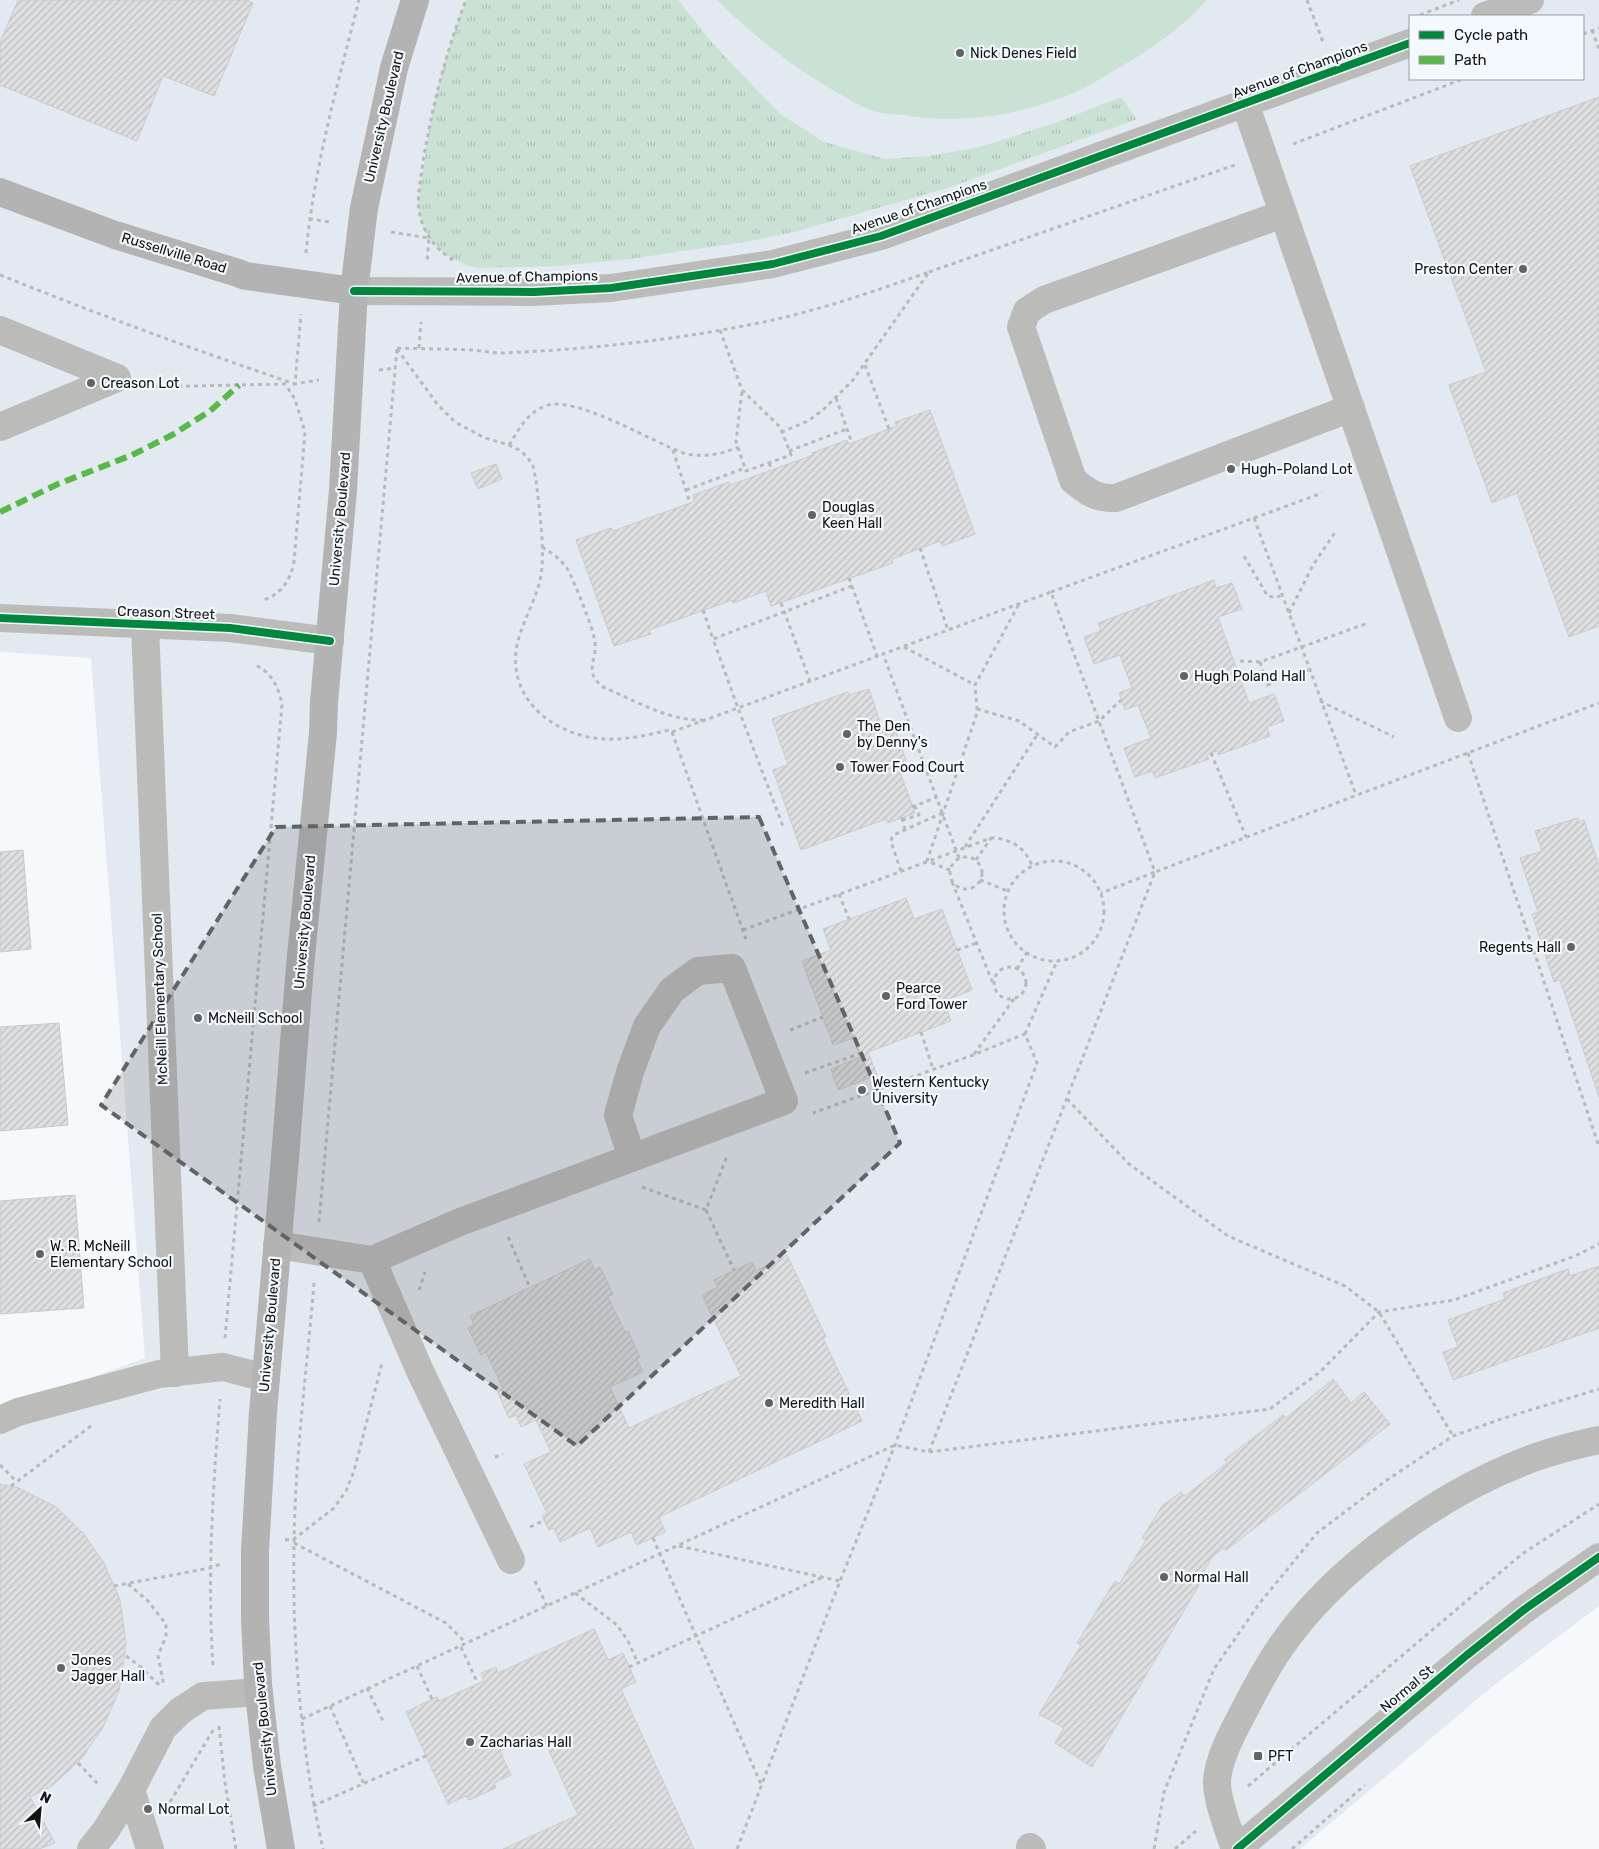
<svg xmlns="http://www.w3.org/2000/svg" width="1599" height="1849" font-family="Rubik,sans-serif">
	<defs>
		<pattern id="grass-tufts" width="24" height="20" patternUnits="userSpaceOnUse" patternTransform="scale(1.25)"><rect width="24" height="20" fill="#cae2d4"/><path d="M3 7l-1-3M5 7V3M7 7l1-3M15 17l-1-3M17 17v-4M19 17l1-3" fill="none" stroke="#acc1b5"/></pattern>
		<pattern id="building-hatch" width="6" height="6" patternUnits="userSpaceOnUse" patternTransform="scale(1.25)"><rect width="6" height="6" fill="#dedfe0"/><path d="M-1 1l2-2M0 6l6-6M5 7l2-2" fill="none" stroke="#bdbebf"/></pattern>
	</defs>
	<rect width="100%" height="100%" fill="#f6f9fb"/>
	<path fill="#e3e9f0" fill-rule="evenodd" d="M0 0H1599V1606L1493 1686 1300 1849H0V1411L145 1358 91 658 0 652ZM1410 16H1583V79H1410Z"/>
	<path fill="url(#grass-tufts)" d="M466 0H678L715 46 779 113 824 142 885 159 929 156 980 147 1055 123 1121 97 1137 119 951 187 798 231 751 241 630 259 560 266 479 268C451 263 427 245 420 216 416 201 421 185 423 170 431 112 444 55 466 0Z"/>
	<path fill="#cae2d4" d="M717 0H1207C1184 26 1157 45 1127 63 1111 72 1095 83 1078 91 1024 115 962 125 904 115 893 114 880 114 870 110 862 107 854 102 847 98 798 72 756 38 717 0Z"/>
	<g fill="url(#building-hatch)" stroke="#cacacc">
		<polygon points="18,0 247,0 253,3 214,96 163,76 137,141 0,85 0,42"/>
		<polygon points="1599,97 1599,626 1569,637 1517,493 1492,503 1449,385 1486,372 1410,166"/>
		<polygon points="930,410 975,534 942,546 940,541 892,559 893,563 771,606 766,591 733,603 732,600 649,630 651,634 614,646 576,540 611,528 613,531 690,503 694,501 693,495 729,482 730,485 813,455 812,453 847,440 849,444 897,426 895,422"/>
		<polygon points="496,464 502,479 478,489 471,473"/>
		<polygon points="1214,580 1216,588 1232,583 1242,609 1218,617 1249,703 1274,694 1284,721 1267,727 1270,736 1218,755 1217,751 1211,753 1207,755 1209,759 1155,778 1152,771 1135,777 1124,748 1151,738 1138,705 1125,710 1119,693 1132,688 1120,655 1094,664 1084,637 1101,631 1098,623"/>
		<polygon points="869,689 882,728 893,724 906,760 897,764 915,813 888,823 886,819 801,850 773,770 788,765 772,719 848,692 849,695"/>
		<polygon points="1578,818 1578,822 1584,820 1599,866 1599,1097 1560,980 1554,982 1532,914 1538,912 1520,858 1542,851 1535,831"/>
		<polygon points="23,850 31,949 0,952 0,852"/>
		<polygon points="906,898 914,919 942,909 972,990 944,1001 951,1021 868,1052 877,1075 838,1090 831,1069 860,1057 853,1038 833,1045 802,961 831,950 823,929"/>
		<polygon points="59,1023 68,1125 0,1131 0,1027"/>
		<polygon points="75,1195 84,1308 0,1314 0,1201"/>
		<polygon points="787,1255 826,1337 823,1338 862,1421 659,1517 665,1532 637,1545 631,1532 598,1547 590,1528 560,1542 554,1528 549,1530 542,1516 547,1513 524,1464 551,1452 536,1420 521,1427 516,1415 509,1418 497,1391 503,1388 486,1352 481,1355 468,1328 474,1325 470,1316 590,1259 595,1270 600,1267 613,1294 608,1297 625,1332 628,1331 640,1357 637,1359 643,1372 610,1387 629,1428 741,1376 702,1295 718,1287 714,1280 752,1262 756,1271"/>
		<polygon points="1599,1266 1599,1328 1453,1380 1443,1352 1458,1347 1448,1320 1505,1299 1503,1293 1568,1269 1570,1276"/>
		<polygon points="1333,1379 1351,1403 1364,1392 1390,1424 1226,1550 1223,1548 1212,1557 1204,1571 1206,1573 1092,1767 1055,1743 1064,1728 1039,1714 1081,1645 1077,1643 1115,1581 1119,1584 1146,1540 1142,1538 1162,1506 1181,1492 1185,1496 1227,1463 1224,1460 1283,1415 1286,1418"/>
		<polygon points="0,1484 19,1488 56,1507 83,1533 104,1563 120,1600 126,1644 119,1691 103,1727 82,1758 52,1786 30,1797 55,1843 39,1849 0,1849"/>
		<polygon points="594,1629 608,1660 623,1653 636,1682 621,1689 694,1849 503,1849 578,1815 541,1733 500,1751 511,1775 494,1783 496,1788 469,1800 466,1796 448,1804 406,1712 437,1697 439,1701 484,1681 481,1673 496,1667 498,1673"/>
	</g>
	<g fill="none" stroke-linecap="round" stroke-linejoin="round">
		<g stroke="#b9b9ba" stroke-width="3" stroke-dasharray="4 4" stroke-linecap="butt">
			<polyline points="1307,0 1323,42"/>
			<polyline points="1420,15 1459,0"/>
			<polyline points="1592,30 1599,49"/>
			<polyline points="1583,34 1599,28"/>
			<polyline points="1293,144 1463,79"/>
			<polyline points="309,219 331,222"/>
			<polyline points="391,232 429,238 427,261"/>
			<path d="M306 253C314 167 338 83 359 0"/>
			<path d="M453 260C437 250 424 235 420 215 416 198 421 180 423 162 432 107 446 52 466 0"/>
			<polyline points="929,272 1235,165"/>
			<path d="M0 275C97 314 195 350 295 384L301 314"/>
			<polyline points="720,330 742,390"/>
			<path d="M397 348C423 349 448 349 473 350 483 351 493 353 503 353 594 349 685 339 773 320 826 308 878 290 929 272L853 380 823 410 808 421 782 432"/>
			<polyline points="419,348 421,322"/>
			<path d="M397 349 438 405 455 422 485 438 509 445 521 451 528 458 533 466 536 480C539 508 544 539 542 567 540 597 520 622 516 651 510 703 558 737 605 739 626 740 648 735 669 730L672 732 738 708 784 829"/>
			<polyline points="865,365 889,429"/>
			<polyline points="379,370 395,368"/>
			<polyline points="293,384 319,380"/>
			<path d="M146 387 285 384 295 399 305 432 294 562C290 581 282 593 264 600"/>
			<polygon points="742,390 780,427 791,455 746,471 736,442"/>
			<polyline points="836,398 852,443"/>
			<path d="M509 445C519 429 527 413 545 406 574 394 654 443 686 454 705 457 720 455 738 447"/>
			<polyline points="673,450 690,503"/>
			<polyline points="789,451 847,429"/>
			<polyline points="769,463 772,470"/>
			<polyline points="686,490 745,468"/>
			<polyline points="1254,518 1322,493"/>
			<path d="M542 547C552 553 562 560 568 570 574 581 594 630 595 642 597 662 583 671 603 687 634 700 668 721 703 720"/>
			<polyline points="920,548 948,630"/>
			<polyline points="1244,556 1267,595 1275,598 1282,595"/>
			<polyline points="849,578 877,656"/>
			<polyline points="852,586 713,639 738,708 883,654"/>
			<polyline points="1051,592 1254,518 1356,795"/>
			<polyline points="781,603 810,681"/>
			<polyline points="703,610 713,639"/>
			<polyline points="1289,613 1313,565 1336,531"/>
			<polyline points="904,647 975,685"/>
			<polyline points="1240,661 1260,662 1368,623"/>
			<polyline points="1260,662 1267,685 1308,670"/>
			<polyline points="1320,701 1394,737"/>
			<polyline points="977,709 1019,721 1055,747 1069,732 1099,721 1121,700"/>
			<polyline points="672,732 747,942"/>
			<polyline points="1211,753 1246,837"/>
			<polyline points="1468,753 1599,1147"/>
			<polyline points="912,807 937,797"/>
			<polyline points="902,818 905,830"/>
			<polyline points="902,820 919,815 915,806"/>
			<polyline points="965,847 1037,735"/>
			<circle cx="966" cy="873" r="16"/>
			<polyline points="959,858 883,654 1051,592 1155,872 1101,893"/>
			<polyline points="976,860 991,838"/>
			<circle cx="1054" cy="911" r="50"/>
			<polyline points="950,870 927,861 976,716 977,709 975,685 1019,604"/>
			<polyline points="901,871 891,842 892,837 896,834 942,813"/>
			<polyline points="980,880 1008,891"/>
			<polyline points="952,882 994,986"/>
			<polyline points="839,894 849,919"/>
			<path d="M743 930 991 838C1010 838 1026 848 1032 866"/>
			<polyline points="957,950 977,943"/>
			<circle cx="1010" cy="983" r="16"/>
			<polyline points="1017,969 1027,952"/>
			<polyline points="790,1030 823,1017"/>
			<polyline points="921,1032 933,1069"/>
			<polyline points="1025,1034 1057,961"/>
			<polyline points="974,1054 1014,999"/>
			<polyline points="805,1073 859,1054"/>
			<polyline points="1067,1099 1129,1164 1228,1236 1345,1286 1379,1312 1453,1436"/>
			<polyline points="642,1187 706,1210 727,1156"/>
			<polyline points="706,1210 734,1270"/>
			<polyline points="319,1222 397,348"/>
			<polyline points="508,1237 530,1288"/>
			<path d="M314 1283C307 1369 295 1457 294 1544 292 1644 301 1751 323 1849"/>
			<polyline points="419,1290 425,1272"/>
			<path d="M225 1338 282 705C279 687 271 671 253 664"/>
			<polyline points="929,1452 1155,872 1599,703"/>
			<polyline points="495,1457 503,1454"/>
			<polyline points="0,1465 17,1482"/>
			<polyline points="11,1486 91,1426"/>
			<polyline points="530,1527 545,1520"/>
			<polyline points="653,1538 761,1784"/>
			<polyline points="285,1540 294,1539 334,1508 346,1491 354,1471 382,1363"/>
			<polyline points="294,1543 446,1623 466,1643"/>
			<polyline points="679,1546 840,1581"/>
			<polyline points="535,1581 547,1606"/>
			<polyline points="128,1584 148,1601 166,1624 166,1636 158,1656 164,1686"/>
			<polyline points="114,1586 210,1568 223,1563"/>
			<polyline points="575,1593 617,1625 628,1641 638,1663"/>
			<polyline points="461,1647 478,1684"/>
			<polyline points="126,1656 141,1667 161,1687"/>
			<path d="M213 1665C207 1576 213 1488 220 1399"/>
			<polyline points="417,1666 432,1699"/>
			<polyline points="629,1667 823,1577"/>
			<polyline points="367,1688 383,1721"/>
			<polyline points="330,1706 364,1784"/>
			<polyline points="302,1719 895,1445 929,1452 1270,1409 1320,1372 1379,1312 1454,1300 1575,1256 1599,1244"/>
			<polyline points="219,1726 225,1783 236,1849"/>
			<polyline points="78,1763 99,1785"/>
			<polyline points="1248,1786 1522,1554 1599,1504"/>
			<polyline points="170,1802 215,1727"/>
			<polyline points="313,1806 426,1756"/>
			<polyline points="737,1849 840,1581 895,1445 1037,1063 1025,1034 973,1055 813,1113"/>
			<polyline points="1154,1849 1164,1792 1214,1669 1259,1604 1317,1533 1387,1480 1453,1436 1504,1418 1599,1389"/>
			<polyline points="1175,1849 1196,1831"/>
			<polyline points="1292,1849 1365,1785"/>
		</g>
		<g stroke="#bbbbba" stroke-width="28">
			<polyline points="1485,16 1530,0"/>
			<polyline points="1245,103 1458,718"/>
			<path d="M1283 214 1044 300 1027 311 1021 327 1073 480C1087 492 1097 499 1116 498L1351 408"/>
			<polyline points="354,291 534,292 611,288 773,264 881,236 1410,43"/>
			<polyline points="0,330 117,378 0,427"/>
			<polyline points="0,618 230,628 330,641"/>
			<polyline points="145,625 175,1373"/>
			<polyline points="277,1245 372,1260 460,1222 784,1101 732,968 698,971 672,990 647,1026 630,1072 618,1115 632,1158"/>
			<polyline points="372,1260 420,1371 511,1560"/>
			<polyline points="0,1420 18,1412 159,1374 223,1367 266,1378"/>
			<polyline points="131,1790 150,1849"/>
			<polyline points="1030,1847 1032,1849"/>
			<polyline points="91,1849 106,1830 131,1790 163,1728 180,1711 203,1696 259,1692"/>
			<path d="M1235 1849C1229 1831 1216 1799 1217 1780 1220 1752 1236 1727 1248 1703 1258 1684 1268 1665 1280 1648 1333 1570 1436 1496 1523 1462 1547 1452 1573 1446 1599 1440"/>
			<polyline points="1237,1849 1467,1655 1525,1609 1599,1557"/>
		</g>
		<g stroke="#b3b3b4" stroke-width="28">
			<polyline points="0,192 115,235 235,272 246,276 354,291"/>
			<polyline points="281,1849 267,1766 258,1684 255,1618 255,1551 263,1412 285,1158 300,966 323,733 324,702 343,490 354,291 364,208 394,68 415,0"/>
		</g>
		<polyline stroke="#58b947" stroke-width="6" stroke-dasharray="12 6" stroke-linecap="butt" points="0,512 58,484 132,455 172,435 210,411 239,385"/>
		<g stroke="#f4f9fd" stroke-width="11">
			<g id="cycleway">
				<polyline points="354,291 534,292 611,288 773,264 881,236 1410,43"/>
				<polyline points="0,618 230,628 330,641"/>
				<polyline points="1237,1849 1467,1655 1525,1609 1599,1557"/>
			</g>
		</g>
		<use href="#cycleway" stroke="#00873e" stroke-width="8"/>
	</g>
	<path fill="#616465" fill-opacity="0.2" stroke="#616465" stroke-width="4" stroke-dasharray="10 6" stroke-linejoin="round" d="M759 817 900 1143 577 1446 101 1105 276 827Z"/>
	<g fill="#616465" stroke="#f4f9fd" stroke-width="2">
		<circle cx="960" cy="53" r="5"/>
		<circle cx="1523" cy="269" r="5"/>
		<circle cx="91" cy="383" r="5"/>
		<circle cx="1231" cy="469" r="5"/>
		<circle cx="812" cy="515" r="5"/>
		<circle cx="1184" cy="676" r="5"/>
		<circle cx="847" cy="734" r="5"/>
		<circle cx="840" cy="767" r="5"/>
		<circle cx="1571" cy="947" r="5"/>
		<circle cx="886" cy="996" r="5"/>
		<circle cx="198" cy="1018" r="5"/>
		<circle cx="862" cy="1090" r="5"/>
		<circle cx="40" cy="1254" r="5"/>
		<circle cx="769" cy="1403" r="5"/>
		<circle cx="1164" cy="1577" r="5"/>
		<circle cx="61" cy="1668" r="5"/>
		<circle cx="470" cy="1742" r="5"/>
		<rect x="1253" y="1751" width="10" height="10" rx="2.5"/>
		<circle cx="148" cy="1809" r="5"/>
	</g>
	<g text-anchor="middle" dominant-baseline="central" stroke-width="4.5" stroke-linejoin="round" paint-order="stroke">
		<g font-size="14" fill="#111314" stroke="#f4f9fd" text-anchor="start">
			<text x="970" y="53">Nick Denes Field</text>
			<text x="1513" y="269" text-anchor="end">Preston Center</text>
			<text x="101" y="383">Creason Lot</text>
			<text x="1241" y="469">Hugh-Poland Lot</text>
			<text x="822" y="507">Douglas<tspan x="822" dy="16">Keen Hall</tspan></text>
			<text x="1194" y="676">Hugh Poland Hall</text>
			<text x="857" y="726">The Den<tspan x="857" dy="16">by Denny's</tspan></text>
			<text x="850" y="767">Tower Food Court</text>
			<text x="1561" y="947" text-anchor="end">Regents Hall</text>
			<text x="896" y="988">Pearce<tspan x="896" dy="16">Ford Tower</tspan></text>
			<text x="208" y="1018">McNeill School</text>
			<text x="872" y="1082">Western Kentucky<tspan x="872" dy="16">University</tspan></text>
			<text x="50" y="1246">W. R. McNeill<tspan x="50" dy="16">Elementary School</tspan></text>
			<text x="779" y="1403">Meredith Hall</text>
			<text x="1174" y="1577">Normal Hall</text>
			<text x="71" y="1660">Jones<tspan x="71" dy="16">Jagger Hall</tspan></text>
			<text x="480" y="1742">Zacharias Hall</text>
			<text x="1268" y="1756">PFT</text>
			<text x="158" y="1809">Normal Lot</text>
		</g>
		<g font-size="14" fill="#111314" stroke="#f4f9fd">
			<text transform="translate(1300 70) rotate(-20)">Avenue of Champions</text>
			<text transform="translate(384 117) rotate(-77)">University Boulevard</text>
			<text transform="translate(919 207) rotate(-19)">Avenue of Champions</text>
			<text transform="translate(174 253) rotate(17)">Russellville Road</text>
			<text transform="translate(527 277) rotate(-1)">Avenue of Champions</text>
			<text transform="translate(340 519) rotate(-85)">University Boulevard</text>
			<text transform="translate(166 613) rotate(2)">Creason Street</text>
			<text transform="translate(305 922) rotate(-85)">University Boulevard</text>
			<text transform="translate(160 999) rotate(-92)">McNeill Elementary School</text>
			<text transform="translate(270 1325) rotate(-85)">University Boulevard</text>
			<text transform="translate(1407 1689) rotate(-40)">Normal St</text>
			<text transform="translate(265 1729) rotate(-96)">University Boulevard</text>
		</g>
	</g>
	<rect x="1409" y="15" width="175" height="65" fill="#f4f9fd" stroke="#999da0"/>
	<rect x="1419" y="31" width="25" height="8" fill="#00873e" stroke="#999da0"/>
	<text x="1454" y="40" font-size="15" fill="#111314">Cycle path</text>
	<rect x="1419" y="56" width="25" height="8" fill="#58b947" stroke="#999da0"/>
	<text x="1454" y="65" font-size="15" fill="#111314">Path</text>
	<g transform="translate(40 1809) rotate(26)" stroke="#f4f9fd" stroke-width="4" paint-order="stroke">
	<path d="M0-4L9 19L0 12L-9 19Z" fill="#111314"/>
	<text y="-8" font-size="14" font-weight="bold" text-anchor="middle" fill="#111314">N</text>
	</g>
</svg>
